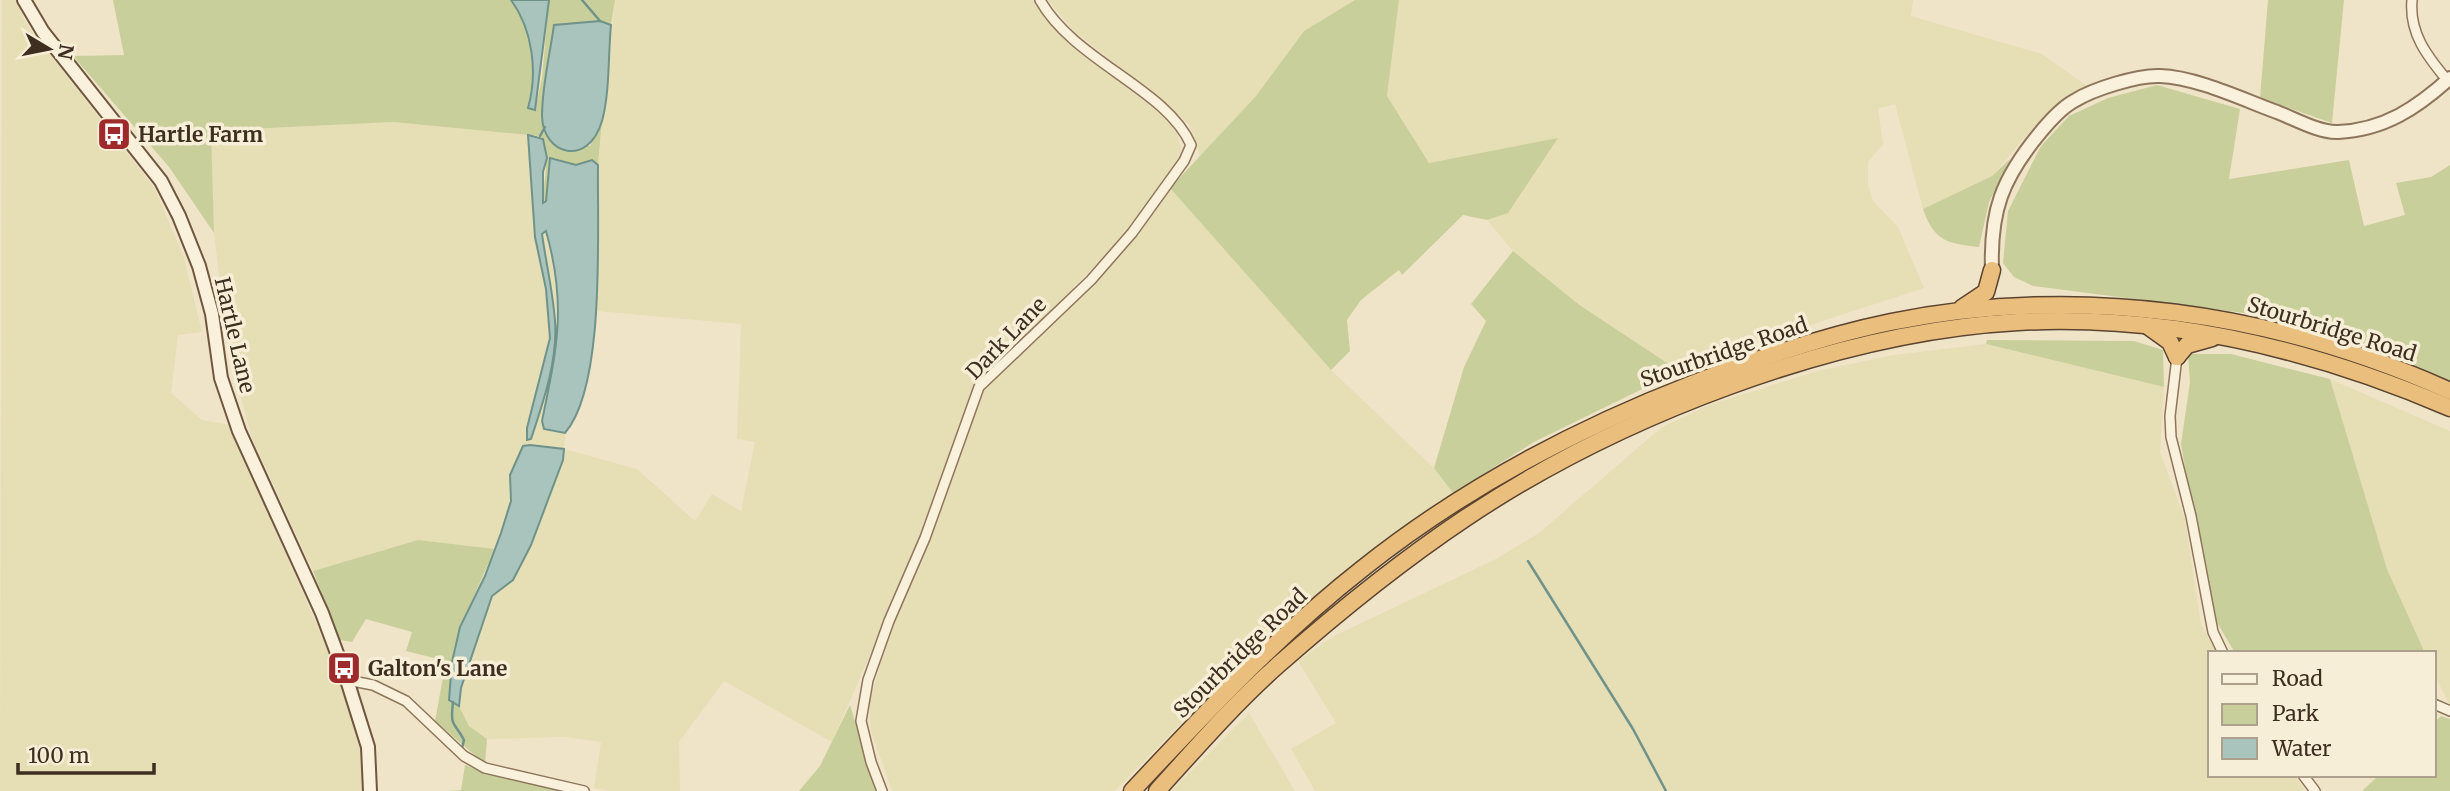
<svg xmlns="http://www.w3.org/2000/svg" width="2450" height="791" font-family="Merriweather,serif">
	<rect width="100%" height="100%" fill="#f0e4c8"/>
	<g fill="#e6deb5">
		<polygon points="2,0 16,0 26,24 155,189 184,258 202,332 178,335 171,393 202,420 230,425 343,686 360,750 363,791 0,791"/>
		<polygon points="615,0 1037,0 1070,42 1174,125 1181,147 1179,158 1128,232 976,387 919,542 832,742 724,681 679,742 680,791 611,791 594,788 601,742 564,737 487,739 469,726 459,706 461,688 482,623 492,596 513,580 531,545 544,506 510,474 511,501 495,549 418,540 313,571 253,440 229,358 214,233 210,131 393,122 528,135 535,237 546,289 550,339 527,440 531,439 537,421 554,348 555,322 542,234 546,231 559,303 559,333 546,400 549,431 565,433 564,449 637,469 695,521 712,494 741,511 755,442 737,439 741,324 597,311 598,165"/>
		<polygon points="1048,0 1355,0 1304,31 1256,96 1200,156 1190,126 1172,108 1074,31"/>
		<polygon points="1399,0 1913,0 1911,16 2042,54 2087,86 2060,104 2034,127 1992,176 1923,209 1895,104 1878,109 1883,144 1868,162 1868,184 1873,201 1898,227 1924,288 1675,369 1577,304 1513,251 1487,220 1508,213 1557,139 1429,163 1387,96"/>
		<polygon points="1170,188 1331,370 1434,468 1453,493 1327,585 1207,696 1115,791 892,791 871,731 869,703 889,636 984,390 1109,269"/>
		<polygon points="1986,344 2164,387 2160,452 2185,519 2201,625 2217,653 2210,653 2210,775 2294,775 2305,791 1315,791 1291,749 1336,723 1298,661 1334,636 1494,560 1539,533 1662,427 1709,405 1817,371 1894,355"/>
		<polygon points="2330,379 2450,431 2450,706 2434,674 2434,653 2425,653 2387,569"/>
		<polygon points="1249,713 1295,791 1171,791"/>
	</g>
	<g fill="#c9cf9b">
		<path d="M113 0H511C533 30 538 73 529 108L535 110 542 78 549 0H615L611 25 600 21 554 25C549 59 536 102 549 134L590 146 602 121 598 165 592 160 576 165 554 158 549 162 546 202 542 204C543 183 552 152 540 136L393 122 211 131 214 233 169 167 73 56 124 55Z"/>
		<polygon points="1355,0 1399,0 1387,96 1429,163 1558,138 1508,213 1487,220 1463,215 1402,275 1399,270 1361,300 1347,320 1350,351 1331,370 1170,188 1256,96 1304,31"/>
		<polygon points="2268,0 2344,0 2332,123 2260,98"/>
		<polygon points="2157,85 2240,109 2229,179 2349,160 2364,226 2405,215 2396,183 2431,177 2450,165 2450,382 2344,343 2244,313 2033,286 2014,277 2003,263 2008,211 2041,146 2069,116 2108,98"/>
		<path d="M2010 159 1989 202 1979 247C1948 244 1934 241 1923 209L1992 176Z"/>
		<polygon points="1513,251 1578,304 1679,371 1534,442 1453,493 1434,468 1464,367 1486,321 1471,304"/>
		<polygon points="1987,340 2134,341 2163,350 2164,387 1986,344"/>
		<polygon points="2188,354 2231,354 2330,379 2387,569 2425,653 2235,653 2209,609 2181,444 2190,382"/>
		<polygon points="418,540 495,549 460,627 452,662 449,700 459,706 469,726 487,739 485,764 435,721 446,661 406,651 412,632 366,619 352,642 340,640 313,571"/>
		<polygon points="850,705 876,791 799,791 820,766"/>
		<polygon points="2441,716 2450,719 2450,791 2362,791 2379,775 2434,775 2434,723"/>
		<polygon points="465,765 485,773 560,791 448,791 461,790"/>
	</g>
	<g fill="#a9c4bc" stroke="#6f938a" stroke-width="2">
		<path d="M511 0H549L535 110 528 108C538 73 533 30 511 0Z"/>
		<path d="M600 21 611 25C608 55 610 92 602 121 588 168 543 155 542 116 542 86 550 54 554 25Z"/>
		<path d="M528 135 543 139 547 158 543 172V203L546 201 550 158 576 165 592 160 598 165C597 229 606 386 565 433L544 429 542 421C557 348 567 305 546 231L542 234C546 263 553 292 555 321 558 360 543 403 531 439L527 440V428L550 338 546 289 535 237Z"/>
		<polygon points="530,445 564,449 563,460 531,545 513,580 492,596 461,688 459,706 449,700 452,662 460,627 485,576 501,533 511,501 510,475 523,446"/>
	</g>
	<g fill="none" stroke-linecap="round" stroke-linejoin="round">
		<g stroke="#6f938a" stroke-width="2.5">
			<polyline points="582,0 600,21"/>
			<polyline points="540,136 545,127"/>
			<polyline points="1528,561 1633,729 1666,791"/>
			<path d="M453 702C450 728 454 721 464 740L462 748"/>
		</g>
		<g stroke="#8d765c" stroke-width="12">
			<g id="minor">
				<path d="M2412 0C2409 33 2427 56 2447 80"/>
				<polyline points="2177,357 2170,416 2171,437 2191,516 2213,632 2223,653"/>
				<polyline points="347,680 373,685 406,701 464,756 485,768 584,791"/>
				<polyline points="2434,704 2450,711"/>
				<polyline points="2303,775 2315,791"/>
				<path d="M882 791 871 762 861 721 868 680 889 621 925 538 979 387 1091 280 1132 233 1184 161 1191 145C1167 89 1074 61 1040 0"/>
			</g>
		</g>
		<g stroke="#8d765c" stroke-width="16">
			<path id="tertiary" d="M1992 270C1990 211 2002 179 2039 134 2048 123 2061 108 2074 101 2093 89 2138 75 2160 76 2196 77 2244 100 2277 112 2295 119 2320 133 2338 132 2384 130 2417 108 2450 78"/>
		</g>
		<g stroke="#6f573f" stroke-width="16">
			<polyline id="secondary" points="24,0 43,32 161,181 179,216 199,266 212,314 221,378 239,431 322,613 347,680 368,747 370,791"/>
		</g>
		<g stroke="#5b4430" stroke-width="19">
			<g id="trunk">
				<polyline points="1962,308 1986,292 1992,270"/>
				<polyline points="2149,327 2170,342 2177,357"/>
				<polyline points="2177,357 2187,345 2212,338"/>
				<path d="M1132 791C1205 713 1278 635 1362 569 1461 490 1573 430 1692 384 1756 359 1823 336 1891 322 2080 284 2275 312 2450 391"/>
				<path d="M1157 791C1196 748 1235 703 1278 665 1338 612 1401 561 1467 517 1619 416 1835 332 2018 322 2168 314 2313 349 2450 408"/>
			</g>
		</g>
		<use href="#minor" stroke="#faf1dc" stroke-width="9"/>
		<use href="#tertiary" stroke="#faf1dc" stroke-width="12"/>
		<use href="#secondary" stroke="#faf1dc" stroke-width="12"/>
		<use href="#trunk" stroke="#eabe7c" stroke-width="16"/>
	</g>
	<defs>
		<g id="bus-square" transform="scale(1.75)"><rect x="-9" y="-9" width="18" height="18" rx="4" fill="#9e2a2b" stroke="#f7eed8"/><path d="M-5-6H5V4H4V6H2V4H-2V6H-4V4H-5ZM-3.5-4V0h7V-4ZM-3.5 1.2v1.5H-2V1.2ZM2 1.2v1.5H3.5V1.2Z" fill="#fff"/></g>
	</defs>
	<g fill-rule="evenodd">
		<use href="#bus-square" x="114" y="134"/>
		<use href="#bus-square" x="344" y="668"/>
	</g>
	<g text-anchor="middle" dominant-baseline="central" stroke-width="7" stroke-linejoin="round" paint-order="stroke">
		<g font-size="21" font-weight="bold" fill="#3d2e20" stroke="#f7eed8" text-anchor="start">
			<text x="138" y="134">Hartle Farm</text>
			<text x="368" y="668">Galton's Lane</text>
		</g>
		<g font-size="21" fill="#3d2e20" stroke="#f7eed8">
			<text transform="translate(2332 329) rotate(17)">Stourbridge Road</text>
			<text transform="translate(235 335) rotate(77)">Hartle Lane</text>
			<text transform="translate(1006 338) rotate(-46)">Dark Lane</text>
			<text transform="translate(1724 352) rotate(-19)">Stourbridge Road</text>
			<text transform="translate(1240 653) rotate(-44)">Stourbridge Road</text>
		</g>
	</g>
	<rect x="2208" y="651" width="228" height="126" fill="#f7eed8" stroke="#ada18e" stroke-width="2"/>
	<rect x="2222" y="674" width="35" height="10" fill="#faf1dc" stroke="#ada18e" stroke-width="2"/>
	<text x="2272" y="686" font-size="21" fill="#3d2e20">Road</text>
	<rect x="2222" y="704" width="35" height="21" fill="#c9cf9b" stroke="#ada18e" stroke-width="2"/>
	<text x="2272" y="721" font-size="21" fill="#3d2e20">Park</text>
	<rect x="2222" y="738" width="35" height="21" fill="#a9c4bc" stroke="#ada18e" stroke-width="2"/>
	<text x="2272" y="756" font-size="21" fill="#3d2e20">Water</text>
	<g transform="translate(49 49) rotate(100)" stroke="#f7eed8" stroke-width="5" paint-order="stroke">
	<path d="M0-5L12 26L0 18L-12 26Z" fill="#3d2e20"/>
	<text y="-10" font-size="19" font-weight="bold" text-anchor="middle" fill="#3d2e20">N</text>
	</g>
	<path d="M18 763v10h136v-10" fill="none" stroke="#3d2e20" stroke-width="3.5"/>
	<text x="28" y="763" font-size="21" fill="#3d2e20" stroke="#f7eed8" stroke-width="5" paint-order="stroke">100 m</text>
</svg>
